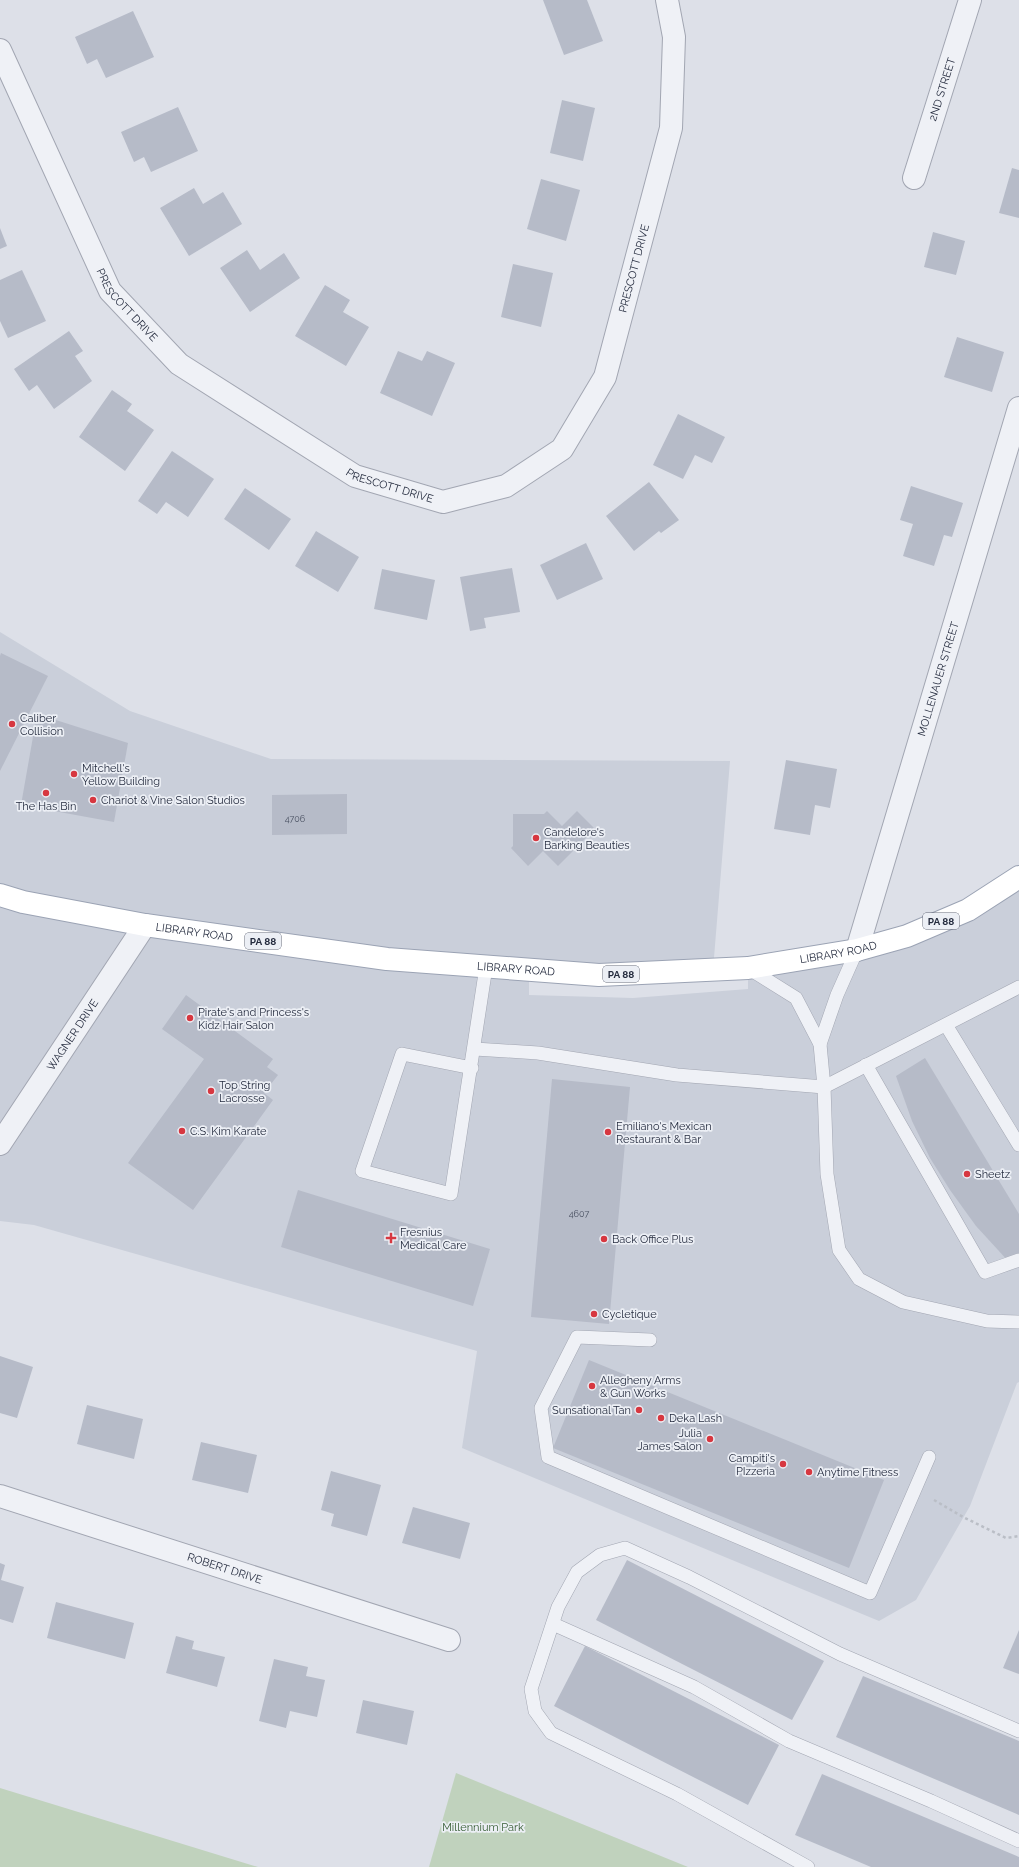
<svg xmlns="http://www.w3.org/2000/svg" width="1019" height="1867" font-family="Raleway,sans-serif">
	<rect width="100%" height="100%" fill="#dde0e8"/>
	<polygon fill="#cacfda" points="0,632 130,711 271,759 730,761 713,970 529,970 529,995 633,998 748,989 748,968 857,950 1019,877 1019,1382 1017,1383 970,1506 916,1600 879,1621 462,1448 477,1351 34,1225 0,1221"/>
	<g fill="#c0d2bd">
		<polygon points="456,1773 688,1867 429,1867"/>
		<polygon points="0,1788 258,1867 0,1867"/>
	</g>
	<g fill="#b6bbc8">
		<polygon points="543,0 587,0 603,41 564,55"/>
		<polygon points="133,11 154,57 106,78 97,59 87,64 75,37"/>
		<polygon points="562,100 595,108 583,161 550,153"/>
		<polygon points="178,107 198,151 151,172 144,157 134,162 121,132"/>
		<polygon points="1012,168 1019,170 1019,218 999,213"/>
		<polygon points="541,179 580,190 566,241 527,229"/>
		<polygon points="194,188 203,204 223,192 242,224 189,256 160,208"/>
		<polygon points="0,228 7,246 0,249"/>
		<polygon points="933,232 965,241 956,275 924,267"/>
		<polygon points="247,250 260,270 284,253 300,278 250,312 220,268"/>
		<polygon points="513,264 553,273 541,327 501,317"/>
		<polygon points="22,270 46,321 8,338 0,321 0,280"/>
		<polygon points="325,285 350,300 343,312 369,327 346,366 295,336"/>
		<polygon points="69,331 83,351 75,356 92,381 54,409 37,385 29,391 14,369"/>
		<polygon points="957,337 1004,352 992,392 944,377"/>
		<polygon points="398,351 422,361 427,351 455,363 432,416 380,393"/>
		<polygon points="112,390 132,404 127,411 154,430 125,471 79,437"/>
		<polygon points="678,414 725,437 712,463 695,455 683,479 653,465"/>
		<polygon points="172,451 214,479 188,517 166,502 157,514 138,501"/>
		<polygon points="649,482 679,520 661,533 659,531 634,551 606,516"/>
		<polygon points="911,486 963,503 952,537 944,535 934,566 903,556 913,524 900,520"/>
		<polygon points="245,488 291,519 269,550 224,519"/>
		<polygon points="316,531 359,557 338,592 295,566"/>
		<polygon points="586,543 603,579 557,600 540,565"/>
		<polygon points="512,568 520,612 484,618 486,628 470,631 460,577"/>
		<polygon points="382,569 435,580 427,620 374,609"/>
		<polygon points="1,653 48,676 0,771 0,656"/>
		<polygon points="37,714 128,743 114,822 21,805"/>
		<polygon points="786,760 837,769 830,808 815,805 810,835 774,829"/>
		<polygon points="347,794 347,834 272,835 272,795"/>
		<polygon points="547,811 562,826 577,811 595,829 558,866 543,851 528,866 511,848 513,846 513,814 544,814"/>
		<polygon points="186,995 273,1059 267,1067 278,1075 264,1093 273,1100 193,1210 128,1163 204,1059 162,1029"/>
		<polygon points="925,1058 1019,1214 1019,1256 1009,1262 976,1226 950,1190 930,1158 912,1121 896,1076"/>
		<polygon points="552,1079 630,1087 609,1324 531,1317"/>
		<polygon points="298,1190 490,1249 473,1306 281,1247"/>
		<polygon points="0,1356 33,1367 17,1418 0,1413"/>
		<polygon points="589,1360 884,1480 849,1568 553,1448"/>
		<polygon points="87,1405 143,1419 134,1459 77,1444"/>
		<polygon points="201,1442 257,1455 248,1493 192,1480"/>
		<polygon points="331,1471 381,1485 367,1536 331,1526 334,1514 321,1510"/>
		<polygon points="413,1507 470,1523 460,1559 402,1543"/>
		<polygon points="627,1560 824,1661 792,1720 596,1620"/>
		<polygon points="0,1563 5,1565 1,1580 24,1587 13,1623 0,1619"/>
		<polygon points="56,1602 134,1623 125,1659 47,1638"/>
		<polygon points="1019,1630 1019,1674 1003,1668"/>
		<polygon points="176,1636 194,1641 192,1649 225,1657 217,1687 166,1673"/>
		<polygon points="585,1646 779,1745 748,1805 554,1706"/>
		<polygon points="274,1659 308,1667 306,1676 325,1680 317,1717 290,1711 286,1728 259,1721"/>
		<polygon points="863,1676 1019,1741 1019,1815 836,1737"/>
		<polygon points="363,1700 414,1711 407,1745 356,1733"/>
		<polygon points="822,1774 1019,1857 1019,1867 871,1867 795,1835"/>
	</g>
	<g fill="none" stroke-linecap="round" stroke-linejoin="round">
		<g stroke="#a2a6b2" stroke-width="14">
			<g id="lane">
				<polyline points="748,968 796,998 820,1044 824,1087 827,1174 839,1250 859,1279 903,1302 987,1321 1019,1322"/>
				<polyline points="946,1025 1019,1145"/>
				<polyline points="820,1044 837,995 857,950"/>
				<polyline points="475,1049 538,1053 677,1075 824,1087 1019,987"/>
				<polyline points="866,1065 985,1272 1019,1260"/>
				<polyline points="472,1068 402,1054 362,1171 451,1194 486,967"/>
				<polyline points="650,1340 577,1337 541,1408 548,1457 870,1593 929,1457"/>
				<polyline points="553,1624 694,1687 789,1741 931,1801 1019,1841"/>
				<polyline points="808,1867 677,1794 551,1733 535,1711 531,1689 558,1607 577,1572 600,1555 625,1548 689,1577 840,1654 1019,1731"/>
			</g>
		</g>
		<g stroke="#a2a6b2" stroke-width="24">
			<g id="street">
				<path id="s1" d="M0 50 110 291 179 364 355 476 443 502 506 486 562 449 605 377 671 128 674 37 667 0"/>
				<path id="s2" d="M914 178 970 0"/>
				<path id="s3" d="M857 950 1019 408"/>
				<path id="s4" d="M0 1144 145 925"/>
				<path id="s5" d="M0 1496 449 1640"/>
			</g>
		</g>
		<g stroke="#9ba3b4" stroke-width="24">
			<g id="primary">
				<path id="s6" d="M0 895 23 902 145 925 387 959 599 975 748 968 857 950 907 936 968 910 1019 877"/>
			</g>
		</g>
		<polyline stroke="#babec6" stroke-width="2.5" stroke-dasharray="3 3" stroke-linecap="butt" points="934,1500 963,1517 1006,1538 1019,1536"/>
		<use href="#lane" stroke="#eff1f6" stroke-width="13"/>
		<use href="#street" stroke="#eff1f6" stroke-width="22"/>
		<use href="#primary" stroke="#fff" stroke-width="22"/>
	</g>
	<g fill="#d73740" stroke="#eceff5" stroke-width="1.5">
		<circle cx="12" cy="724" r="4"/>
		<circle cx="74" cy="774" r="4"/>
		<circle cx="46" cy="793" r="4"/>
		<circle cx="93" cy="800" r="4"/>
		<circle cx="536" cy="838" r="4"/>
		<circle cx="190" cy="1018" r="4"/>
		<circle cx="211" cy="1091" r="4"/>
		<circle cx="182" cy="1131" r="4"/>
		<circle cx="608" cy="1132" r="4"/>
		<circle cx="967" cy="1174" r="4"/>
		<path d="M389 1232h4v4h4v4h-4v4h-4v-4h-4v-4h4z"/>
		<circle cx="604" cy="1239" r="4"/>
		<circle cx="594" cy="1314" r="4"/>
		<circle cx="592" cy="1386" r="4"/>
		<circle cx="639" cy="1410" r="4"/>
		<circle cx="661" cy="1418" r="4"/>
		<circle cx="710" cy="1439" r="4"/>
		<circle cx="783" cy="1464" r="4"/>
		<circle cx="809" cy="1472" r="4"/>
	</g>
	<g text-anchor="middle" dominant-baseline="central" stroke-width="3.5" stroke-linejoin="round" paint-order="stroke">
		<g font-size="9" fill="#495061">
			<text x="295" y="819">4706</text>
			<text x="579" y="1214">4607</text>
		</g>
		<g fill="#eceff5" stroke="#616676" stroke-width="1">
			<rect x="923" y="913" width="36" height="16" rx="3"/>
			<rect x="245" y="933" width="36" height="16" rx="3"/>
			<rect x="603" y="966" width="36" height="16" rx="3"/>
		</g>
		<g font-size="10" font-weight="bold" fill="#252c3f">
			<text x="941" y="921">PA 88</text>
			<text x="263" y="941">PA 88</text>
			<text x="621" y="974">PA 88</text>
		</g>
		<g font-size="11" fill="#252c3f" stroke="#eceff5">
			<text stroke="none"><textPath href="#s2" startOffset="93">2ND STREET</textPath></text>
			<text stroke="none"><textPath href="#s1" startOffset="994">PRESCOTT DRIVE</textPath></text>
			<text stroke="none"><textPath href="#s1" startOffset="286">PRESCOTT DRIVE</textPath></text>
			<text stroke="none"><textPath href="#s1" startOffset="610">PRESCOTT DRIVE</textPath></text>
			<text stroke="none"><textPath href="#s3" startOffset="283">MOLLENAUER STREET</textPath></text>
			<text stroke="none"><textPath href="#s6" startOffset="198">LIBRARY ROAD</textPath></text>
			<text stroke="none"><textPath href="#s6" startOffset="846">LIBRARY ROAD</textPath></text>
			<text stroke="none"><textPath href="#s6" startOffset="522">LIBRARY ROAD</textPath></text>
			<text stroke="none"><textPath href="#s4" startOffset="131">WAGNER DRIVE</textPath></text>
			<text stroke="none"><textPath href="#s5" startOffset="236">ROBERT DRIVE</textPath></text>
		</g>
		<g font-size="11" fill="#252c3f" stroke="#eceff5" text-anchor="start">
			<text x="20" y="718">Caliber<tspan x="20" dy="13">Collision</tspan></text>
			<text x="82" y="768">Mitchell's<tspan x="82" dy="13">Yellow Building</tspan></text>
			<text x="101" y="800">Chariot &amp; Vine Salon Studios</text>
			<text x="46" y="806" text-anchor="middle">The Has Bin</text>
			<text x="544" y="832">Candelore's<tspan x="544" dy="13">Barking Beauties</tspan></text>
			<text x="198" y="1012">Pirate's and Princess's<tspan x="198" dy="13">Kidz Hair Salon</tspan></text>
			<text x="219" y="1085">Top String<tspan x="219" dy="13">Lacrosse</tspan></text>
			<text x="616" y="1126">Emiliano's Mexican<tspan x="616" dy="13">Restaurant &amp; Bar</tspan></text>
			<text x="190" y="1131">C.S. Kim Karate</text>
			<text x="975" y="1174">Sheetz</text>
			<text x="400" y="1232">Fresnius<tspan x="400" dy="13">Medical Care</tspan></text>
			<text x="612" y="1239">Back Office Plus</text>
			<text x="602" y="1314">Cycletique</text>
			<text x="600" y="1380">Allegheny Arms<tspan x="600" dy="13">&amp; Gun Works</tspan></text>
			<text x="631" y="1410" text-anchor="end">Sunsational Tan</text>
			<text x="669" y="1418">Deka Lash</text>
			<text x="702" y="1433" text-anchor="end">Julia<tspan x="702" dy="13">James Salon</tspan></text>
			<text x="775" y="1458" text-anchor="end">Campiti's<tspan x="775" dy="13">PIzzeria</tspan></text>
			<text x="817" y="1472">Anytime Fitness</text>
		</g>
		<g font-size="11" fill="#355c32" stroke="#eceff5">
			<text x="483" y="1827">Millennium Park</text>
		</g>
	</g>
</svg>
